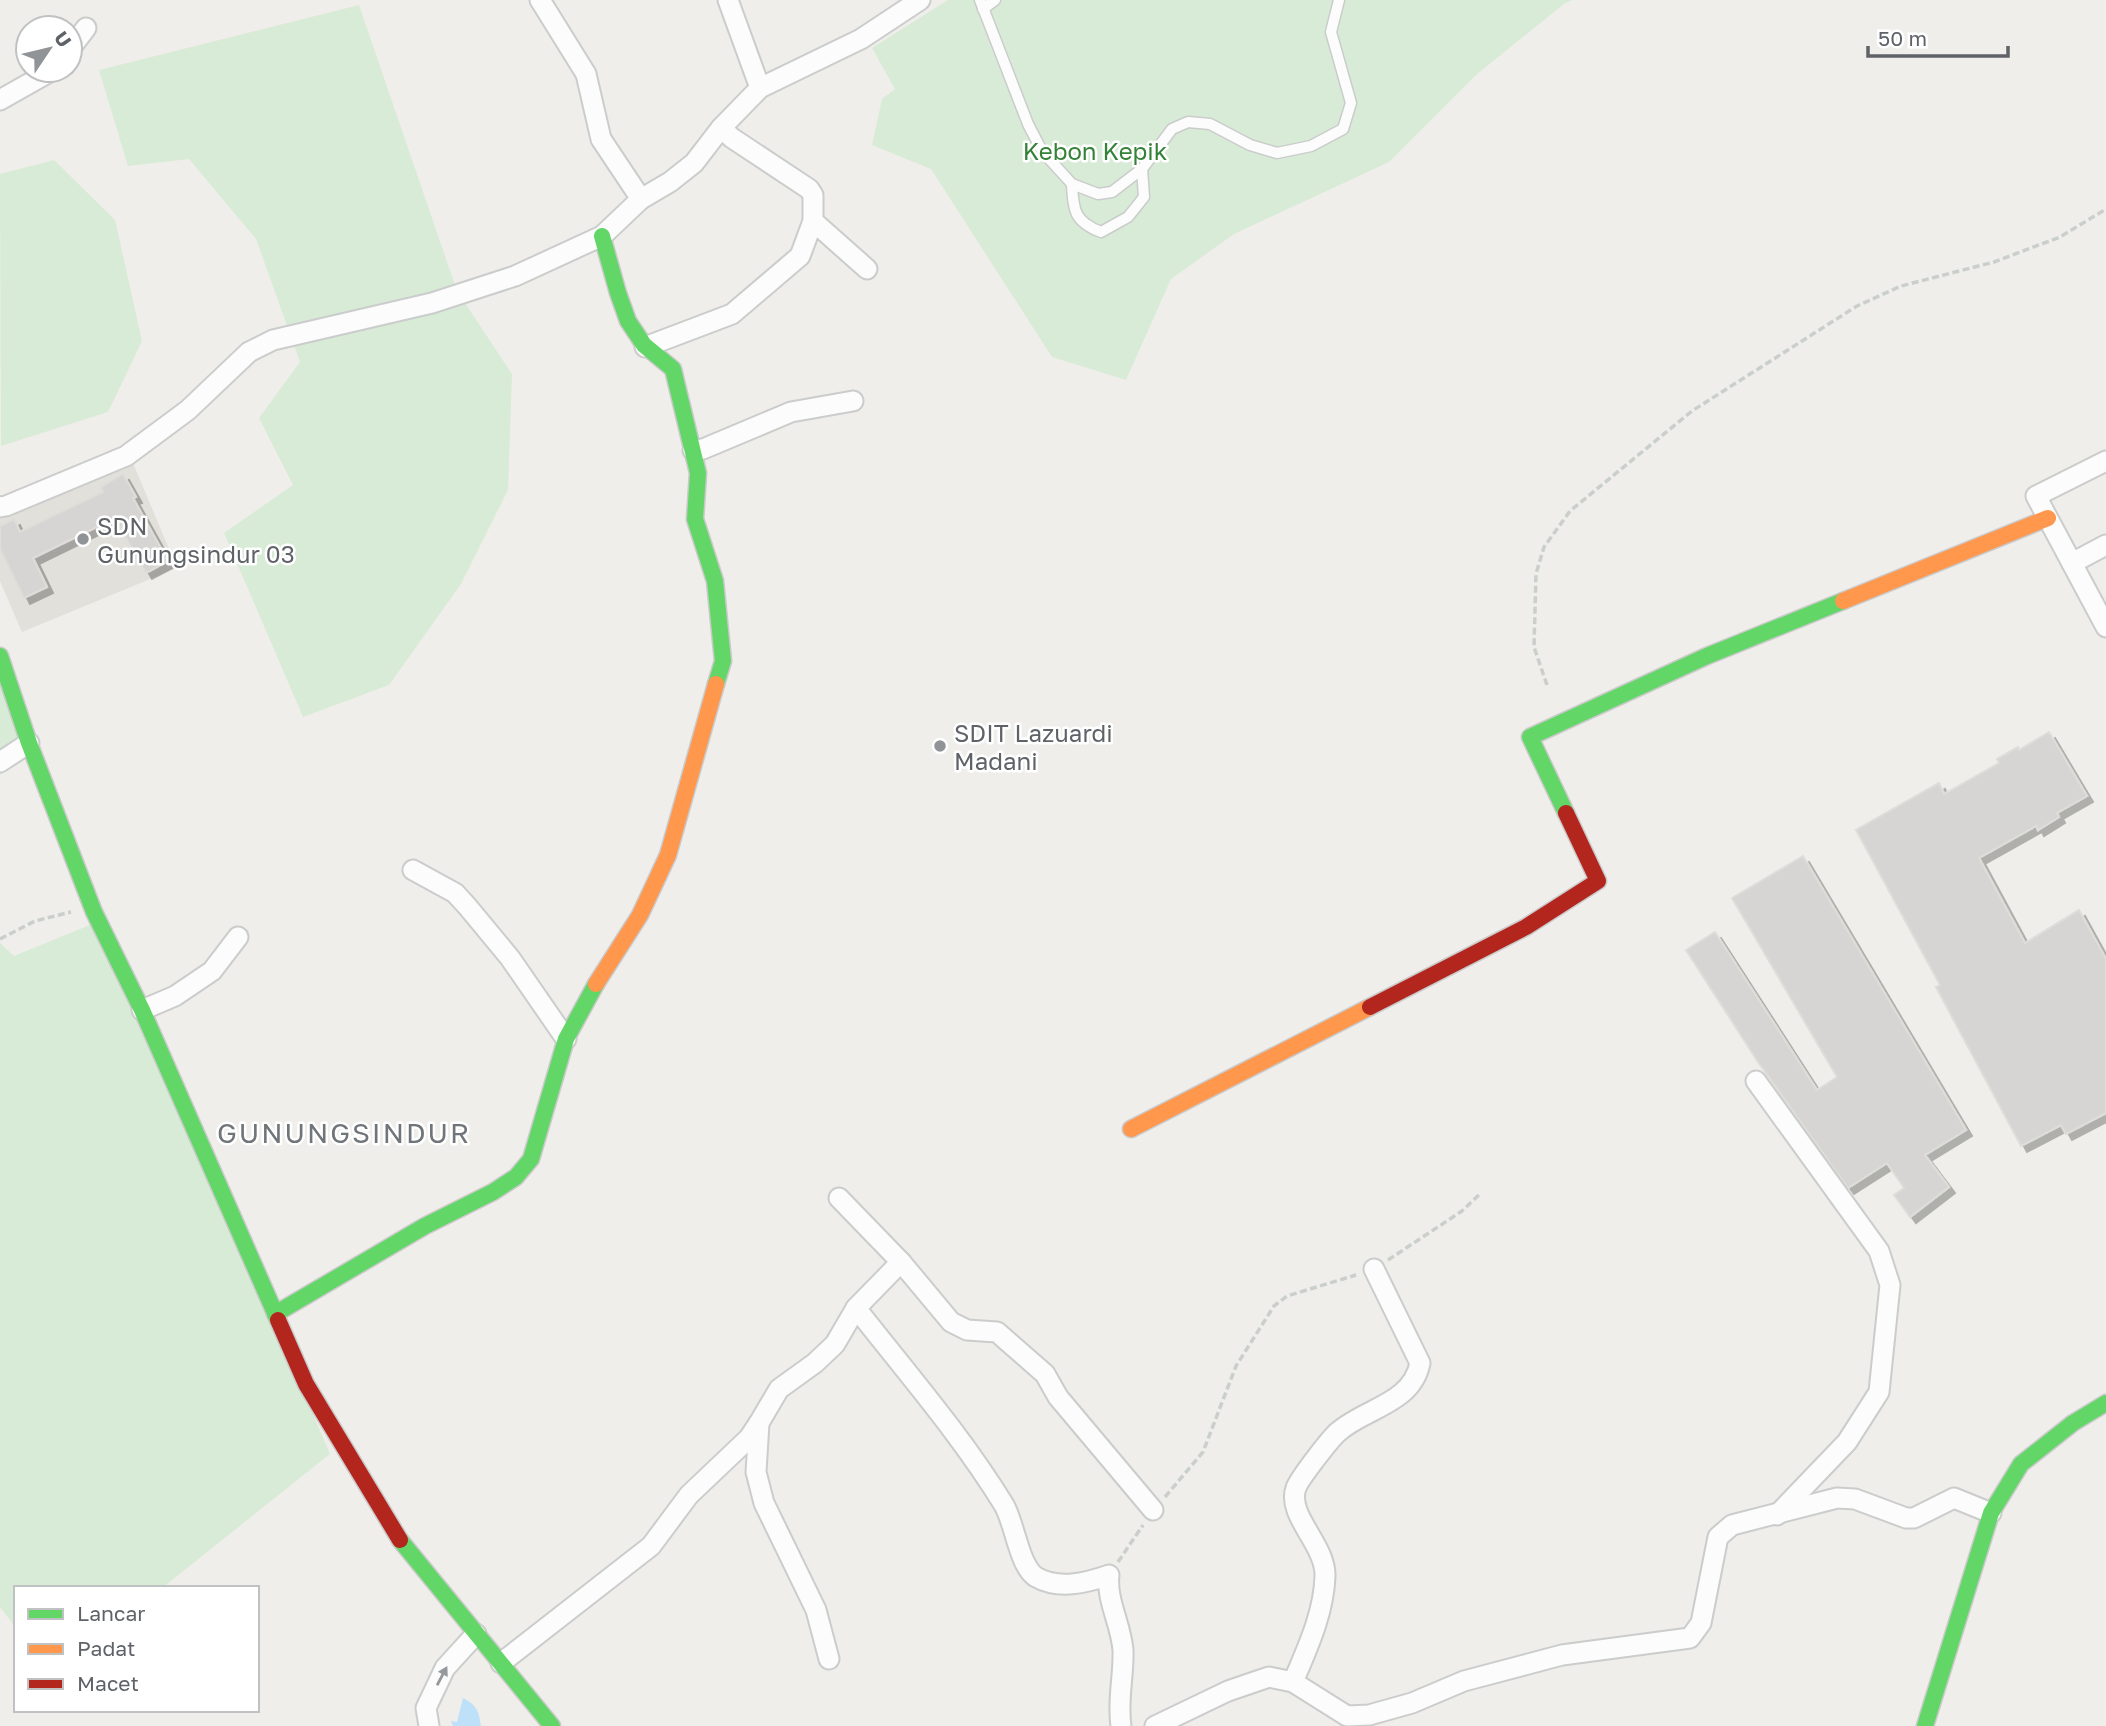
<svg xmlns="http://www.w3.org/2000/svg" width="2106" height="1726" font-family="'Golos Text',sans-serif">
	<defs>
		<filter id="shadow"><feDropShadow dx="6" dy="6" stdDeviation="0" flood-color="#0004"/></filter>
	</defs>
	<rect width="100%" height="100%" fill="#efeeea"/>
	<polygon fill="#e2e0da" points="130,456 177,568 22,632 0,581 0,510"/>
	<g fill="#d8ebd6">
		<polygon points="948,0 1573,0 1565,3 1476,75 1389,162 1234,234 1171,279 1126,380 1052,357 931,169 872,145 882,99 895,89 872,48"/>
		<polygon points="359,5 457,291 512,374 508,490 461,584 389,685 303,717 224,533 293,485 259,418 300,362 256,239 189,159 128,166 99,70"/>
		<polygon points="54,160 115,220 142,341 108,412 1,446 0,174"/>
		<polygon points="0,647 37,751 0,775"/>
		<polygon points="102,920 330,1454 162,1588 16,1588 16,1628 0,1607 0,943 14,956"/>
	</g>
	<path fill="#bfe0f9" d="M463 1698C477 1705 479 1712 481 1726H453L451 1721 457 1722Z"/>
	<g fill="#d6d5d3" stroke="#deddd9" stroke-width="2" filter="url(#shadow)">
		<polygon points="123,474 136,497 133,498 168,561 146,573 115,518 33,558 47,587 24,598 0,549 0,526 14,519 20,532 103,492 101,487"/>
		<polygon points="2049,732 2087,796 2057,813 2059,817 2038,830 2036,826 1979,858 2025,943 2079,910 2106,959 2106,1113 2066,1134 2061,1125 2021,1146 1936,987 1940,985 1856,830 1939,783 1944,794 1999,763 1997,759 2018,747 2019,750"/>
		<polygon points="1803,856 1966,1130 1925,1155 1949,1187 1910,1217 1894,1195 1904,1188 1887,1163 1848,1188 1758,1062 1686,950 1715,932 1817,1090 1837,1077 1732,898"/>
	</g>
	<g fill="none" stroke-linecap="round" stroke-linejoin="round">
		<g stroke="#cbcccc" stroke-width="13">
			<g id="lane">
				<polyline points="980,0 1028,124 1042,151 1072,184 1098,194 1112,192 1142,169 1172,129 1188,122 1210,124 1250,145 1277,153 1311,146 1343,129 1351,103 1331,32 1339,0"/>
				<polyline points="983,9 995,0"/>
				<path d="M1072 184C1073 211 1075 222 1101 232L1128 217 1144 197 1142 169"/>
			</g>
		</g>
		<g stroke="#cbcccc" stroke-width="23">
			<g id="street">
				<polyline points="540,0 586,74 601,139 641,199"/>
				<polyline points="728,0 760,88"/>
				<polyline points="70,49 86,28"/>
				<polyline points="0,100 53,70"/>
				<polyline points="813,221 867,269"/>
				<polyline points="645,347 732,314 800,256 813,221 813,195 809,189 732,138 721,128"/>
				<polyline points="693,450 703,449 791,412 853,401"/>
				<polyline points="2106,461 2036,496 2106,627"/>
				<polyline points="0,507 6,506 126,456 188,410 249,352 273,340 432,303 515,276 602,236 641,199 670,182 694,163 721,128 760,88 861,39 920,0"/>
				<polyline points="2072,563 2106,545"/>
				<polyline points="0,762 29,743"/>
				<polyline points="413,870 455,893 467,906 510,958 566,1039"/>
				<polyline points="142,1010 175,996 212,971 238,937"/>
				<polyline points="1756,1081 1879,1251 1890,1285 1879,1392 1847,1442 1777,1515"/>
				<path d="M839 1198 901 1262 856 1308C907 1373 961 1435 1004 1505 1015 1524 1019 1566 1036 1577 1059 1590 1086 1583 1109 1575 1106 1600 1121 1624 1123 1650 1124 1675 1117 1701 1121 1726"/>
				<polyline points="901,1262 951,1322 967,1330 997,1332 1045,1374 1058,1397 1153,1510"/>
				<polyline points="829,1659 816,1610 764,1503 756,1472 759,1423 779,1389 815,1363 835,1344 856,1308"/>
				<polyline points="501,1663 651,1546 689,1495 749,1438 759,1423"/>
				<path d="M1293 1682C1307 1649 1324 1613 1325 1576 1326 1545 1286 1515 1296 1488 1299 1479 1330 1439 1338 1432 1365 1408 1412 1404 1420 1363L1374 1269"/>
				<polyline points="429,1726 426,1708 445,1668 476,1634"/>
				<polyline points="1155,1726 1228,1691 1269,1677 1293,1682 1347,1716 1369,1715 1412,1703 1464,1681 1562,1655 1690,1638 1701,1623 1718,1537 1732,1525 1837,1498 1855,1499 1906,1518 1914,1518 1954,1498 1991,1513"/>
			</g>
		</g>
		<g stroke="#cacacb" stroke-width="19">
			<g id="fast">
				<polyline points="602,236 618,293 628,321 644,345 673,369 698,473 695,519 715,581 723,661 716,684"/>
				<polyline points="0,656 29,743 94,912 142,1010 278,1320"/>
				<polyline points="1566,813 1530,737 1707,656 1843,601"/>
				<polyline points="275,1314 425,1226 493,1192 516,1177 531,1159 566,1039 596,984"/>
				<polyline points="400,1540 552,1726"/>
				<polyline points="1925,1726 1991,1513 2021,1464 2073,1423 2106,1403"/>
			</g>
		</g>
		<g stroke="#cacacb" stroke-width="19">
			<g id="slow">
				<polyline points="1843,601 2048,518"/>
				<polyline points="596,984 640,915 668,855 716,684"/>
				<polyline points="1131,1129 1370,1007"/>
			</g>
		</g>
		<g stroke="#cacacb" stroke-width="19">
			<g id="jam">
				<polyline points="1370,1007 1526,927 1598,881 1566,813"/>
				<polyline points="278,1320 306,1384 400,1540"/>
			</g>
		</g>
		<g stroke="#cacfcc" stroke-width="3.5" stroke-dasharray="7 3.5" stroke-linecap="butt">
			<polyline points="1547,685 1534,647 1536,574 1544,547 1570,511 1692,411 1857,306 1901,286 1994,262 2060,237 2106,209"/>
			<polyline points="0,939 35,921 71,912"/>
			<polyline points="1388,1260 1462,1211 1480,1194"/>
			<polyline points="1165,1497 1203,1452 1236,1366 1274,1306 1287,1296 1356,1275"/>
			<polyline points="1118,1562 1143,1525"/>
		</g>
		<use href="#lane" stroke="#fdfcfc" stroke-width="10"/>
		<use href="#street" stroke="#fdfcfc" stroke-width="19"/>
		<use href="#fast" stroke="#63d668" stroke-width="16"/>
		<use href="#slow" stroke="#ff974d" stroke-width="16"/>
		<use href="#jam" stroke="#b3261e" stroke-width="16"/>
	</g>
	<defs><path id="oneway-solid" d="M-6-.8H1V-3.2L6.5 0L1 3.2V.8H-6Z" transform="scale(1.75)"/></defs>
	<use fill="#96999c" href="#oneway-solid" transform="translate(442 1676) rotate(-62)"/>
	<g fill="#919496" stroke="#fff" stroke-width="2.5">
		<circle cx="83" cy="539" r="7"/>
		<circle cx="940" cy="746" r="7"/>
	</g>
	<g text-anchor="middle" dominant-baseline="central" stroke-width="5" stroke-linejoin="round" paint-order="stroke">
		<g font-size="24" fill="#348238" stroke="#fff">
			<text x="1095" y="150">Kebon Kepik</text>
		</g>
		<g font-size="24" fill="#5f6368" stroke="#fff" text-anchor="start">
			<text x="97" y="525">SDN<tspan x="97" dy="28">Gunungsindur 03</tspan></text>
			<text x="954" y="732">SDIT Lazuardi<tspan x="954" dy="28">Madani</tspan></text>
		</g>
		<g font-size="28" letter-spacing="2" fill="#70757a" stroke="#fff">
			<text x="344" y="1132">GUNUNGSINDUR</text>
		</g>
	</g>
	<rect x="14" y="1586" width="245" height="126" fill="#ffffff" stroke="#bfc1c3" stroke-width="2"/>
	<rect x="28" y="1609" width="35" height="10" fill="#63d668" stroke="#bfc1c3" stroke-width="2"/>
	<text x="77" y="1621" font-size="21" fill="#5f6368">Lancar</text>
	<rect x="28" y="1644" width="35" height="10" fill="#ff974d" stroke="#bfc1c3" stroke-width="2"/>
	<text x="77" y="1656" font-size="21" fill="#5f6368">Padat</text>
	<rect x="28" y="1679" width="35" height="10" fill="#b3261e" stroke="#bfc1c3" stroke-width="2"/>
	<text x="77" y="1691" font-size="21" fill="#5f6368">Macet</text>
	<g transform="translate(49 49) rotate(55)"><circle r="33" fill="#ffffff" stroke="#bfc1c3" stroke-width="2"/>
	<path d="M0-5L12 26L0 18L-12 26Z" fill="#919496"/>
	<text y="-10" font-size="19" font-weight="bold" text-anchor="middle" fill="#5f6368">U</text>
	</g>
	<path d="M1868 46v10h140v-10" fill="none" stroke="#5f6368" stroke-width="3.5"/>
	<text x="1878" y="46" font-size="21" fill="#5f6368" stroke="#ffffff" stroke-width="5" paint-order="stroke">50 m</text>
</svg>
